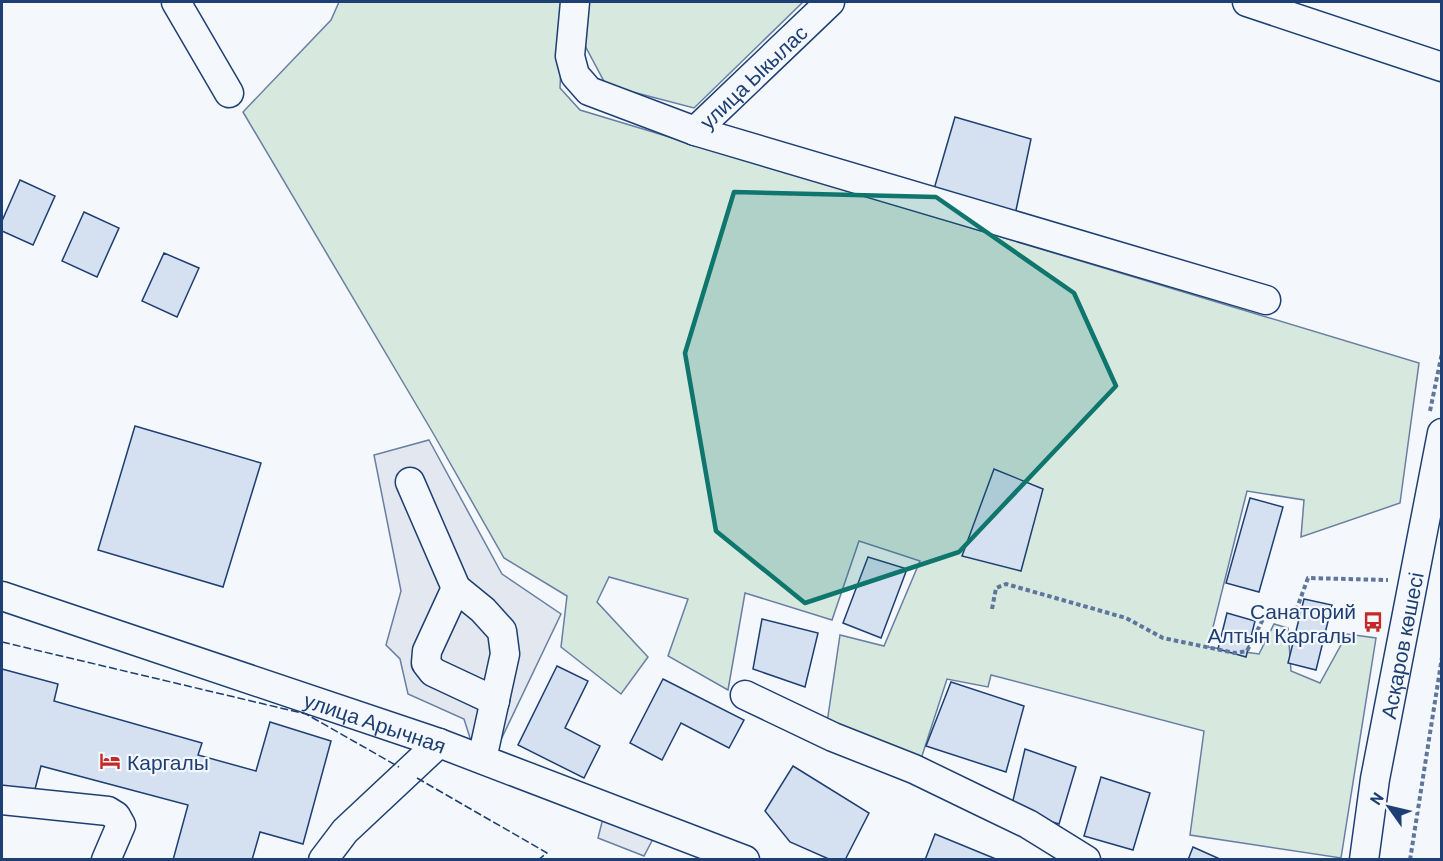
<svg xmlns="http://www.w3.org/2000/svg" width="1443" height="861" font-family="Barlow,sans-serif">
	<rect width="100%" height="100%" fill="#f4f7fb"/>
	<g fill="#d7e8df" stroke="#687fa3" stroke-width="1.5">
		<polygon points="339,2 564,2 560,88 580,110 1419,363 1400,503 1301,537 1304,500 1247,491 1208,647 1259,654 1274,624 1288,628 1291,671 1320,683 1347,634 1376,638 1341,858 1190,835 1204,731 991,675 988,687 947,679 920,762 827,723 840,635 884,646 920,561 859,541 832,620 745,593 728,690 668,656 688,599 609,577 597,602 648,657 621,694 561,647 567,596 504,558 433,433 243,112 331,20"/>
		<polygon points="588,2 803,2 694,108 606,85 582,40"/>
	</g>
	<g fill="#e3e8f0" stroke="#687fa3" stroke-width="1.5">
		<polygon points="429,440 502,574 561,614 498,746 471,741 464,719 408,694 400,659 386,645 401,591 374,455"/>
		<polygon points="603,818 654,837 644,856 598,838"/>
	</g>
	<g fill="#d5e0f0" stroke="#1d3f73" stroke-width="1.5">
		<polygon points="955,117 1031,139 1015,215 934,189"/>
		<polygon points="20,180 55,196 33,245 2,231 2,221"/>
		<polygon points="84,212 119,228 97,277 62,261"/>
		<polygon points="164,253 199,268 177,317 142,301"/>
		<polygon points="135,426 261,463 223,587 98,550"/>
		<polygon points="994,469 1043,489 1021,571 962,556"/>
		<polygon points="1250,498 1283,507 1259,592 1226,583"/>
		<polygon points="868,557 907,569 881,638 843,623"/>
		<polygon points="1304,599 1332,605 1316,670 1288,663"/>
		<polygon points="1227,613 1255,621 1246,657 1218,649"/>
		<polygon points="762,619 818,633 805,687 753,669"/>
		<polygon points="557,666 588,681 565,728 600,746 584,778 518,745"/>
		<polygon points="2,669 58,684 54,701 202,743 198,755 256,771 270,722 331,741 303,844 260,832 252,860 173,860 188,805 41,766 33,797 2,789"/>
		<polygon points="663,679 744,720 729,748 681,723 662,760 630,743"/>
		<polygon points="951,682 1024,706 1006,772 926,746"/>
		<polygon points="1025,749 1076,767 1059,824 1011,809"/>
		<polygon points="793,766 869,813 845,860 831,860 790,842 765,811"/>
		<polygon points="1101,777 1150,793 1133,850 1084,836"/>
		<polygon points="935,834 996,859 996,860 925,860"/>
		<polygon points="1193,847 1222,860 1188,860"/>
	</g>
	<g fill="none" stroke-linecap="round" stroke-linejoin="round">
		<g stroke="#1d3f73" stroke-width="31">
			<g id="minor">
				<polyline points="176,2 229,93"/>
				<path id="s1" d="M575 2 570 56 575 75 589 91 695 131 830 2"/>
				<polyline points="1247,2 1442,67"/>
				<polyline points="695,131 1266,300"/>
				<polyline points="410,482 456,588 483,610 502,631 505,654 482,759"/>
				<polyline points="456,588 427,651 426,663 433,672 495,701"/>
				<path id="s2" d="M2 596 439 743 745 860"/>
				<polyline points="745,695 833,737 914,769 978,800 1028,824 1086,860"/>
				<polyline points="2,800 108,811 116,816 121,825 106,860"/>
				<polyline points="323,860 345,831 439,743"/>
				<path id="s3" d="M1364 860 1375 779 1442 433"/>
			</g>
		</g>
		<g stroke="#5e769c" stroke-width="4" stroke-dasharray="4.5 3" stroke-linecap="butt">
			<polyline points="1430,411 1442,353"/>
			<polyline points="992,609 996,588 1006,584 1126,618 1163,638 1235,653 1247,651 1265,615 1294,616 1308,578 1388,580"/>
			<polyline points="1410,860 1442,657"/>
		</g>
		<use href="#minor" stroke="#f4f7fb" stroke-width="28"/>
		<g stroke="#1d3f73" stroke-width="1.5" stroke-dasharray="8 3" stroke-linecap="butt">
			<polyline points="2,642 306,714 399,767"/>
			<polyline points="417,778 547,853 538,860"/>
		</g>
	</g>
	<path fill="#0f766e" fill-opacity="0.2" stroke="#0f766e" stroke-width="4.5" stroke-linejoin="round" d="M734 192 936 197 1074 293 1116 386 959 552 805 603 716 531 685 353Z"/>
	<defs>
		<g id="bus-bare" transform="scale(1.62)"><path d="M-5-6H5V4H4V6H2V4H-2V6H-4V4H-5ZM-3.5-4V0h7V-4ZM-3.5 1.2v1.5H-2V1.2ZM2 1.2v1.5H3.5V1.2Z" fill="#c62828" stroke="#f4f7fb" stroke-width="2.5" paint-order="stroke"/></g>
		<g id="hotel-bare" transform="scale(1.62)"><path d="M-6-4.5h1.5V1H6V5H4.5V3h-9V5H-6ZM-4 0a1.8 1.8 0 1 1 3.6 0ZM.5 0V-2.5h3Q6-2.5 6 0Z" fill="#c62828" stroke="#f4f7fb" stroke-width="2.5" paint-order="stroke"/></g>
	</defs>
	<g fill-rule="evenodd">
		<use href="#bus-bare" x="1373" y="622"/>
		<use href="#hotel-bare" x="110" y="761"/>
	</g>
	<g text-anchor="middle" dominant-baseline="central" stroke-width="4.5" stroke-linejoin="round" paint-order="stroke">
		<g font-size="21" fill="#1d3f73" stroke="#f4f7fb">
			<text stroke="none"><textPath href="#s1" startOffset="288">улица Ыкылас</textPath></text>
			<text stroke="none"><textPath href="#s3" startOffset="218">Асқаров көшесі</textPath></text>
			<text stroke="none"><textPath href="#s2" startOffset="394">улица Арычная</textPath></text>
		</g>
		<g font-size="21" fill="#1d3f73" stroke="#f4f7fb" text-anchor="end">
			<text x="1356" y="610">Санаторий<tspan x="1356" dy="24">Алтын Каргалы</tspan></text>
			<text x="127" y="761" text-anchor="start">Каргалы</text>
		</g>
	</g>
	<rect width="1443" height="861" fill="none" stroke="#1d3f73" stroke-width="6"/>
	<g transform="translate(1389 807) rotate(304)" stroke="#f4f7fb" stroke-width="4.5" paint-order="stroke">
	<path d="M0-4.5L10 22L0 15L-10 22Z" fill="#1d3f73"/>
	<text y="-9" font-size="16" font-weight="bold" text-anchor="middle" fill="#1d3f73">N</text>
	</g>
</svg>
